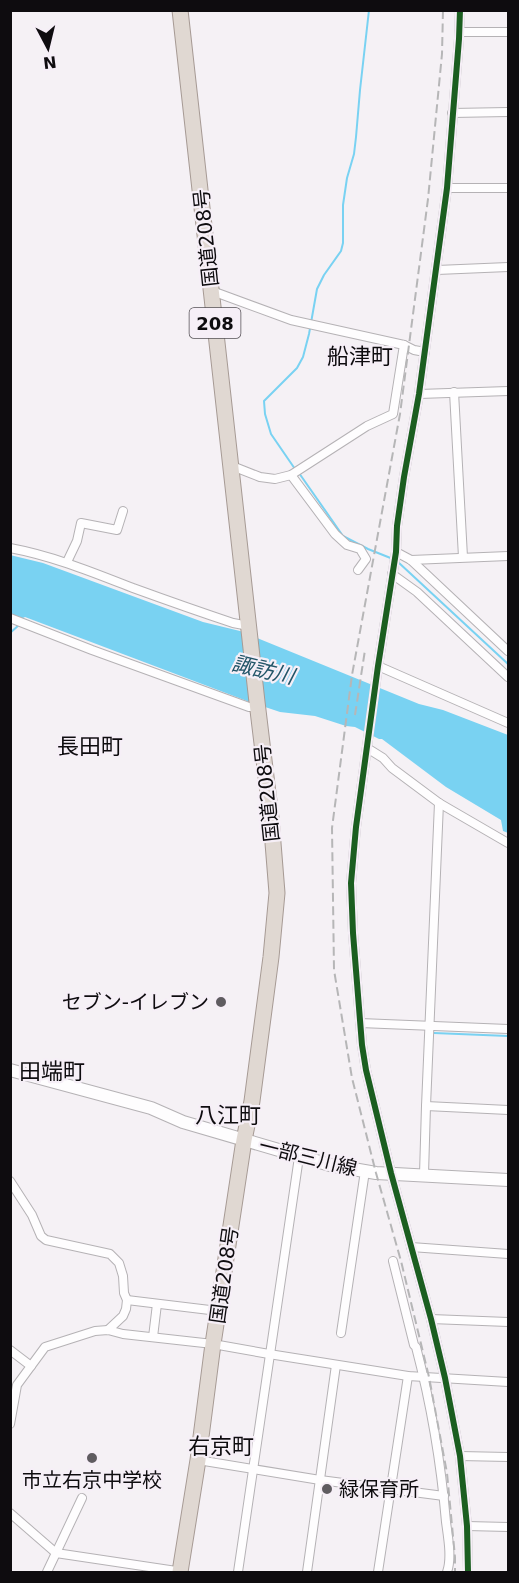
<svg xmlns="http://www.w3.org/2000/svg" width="519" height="1583" font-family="'DejaVu Sans','Noto Sans JP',sans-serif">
	<rect width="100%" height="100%" fill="#f5f1f5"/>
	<polygon fill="#79d2f2" points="10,555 43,563 203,622 240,631 419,704 443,710 508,735 508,833 503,831 501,820 446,787 382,739 379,739 355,727 346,726 315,716 280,712 247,701 25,617 21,619 20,617 11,614"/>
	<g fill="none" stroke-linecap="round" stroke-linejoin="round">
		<g stroke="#79d2f2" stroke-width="2">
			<polyline points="295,469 271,434 265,414 264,401 297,368 303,357 309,334 317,289 324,275 341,251 343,243 343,205 347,178 354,154 356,137 360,90 369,10"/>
			<polyline points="299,473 343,536 368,549 393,559"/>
			<polyline points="398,562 508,664"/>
			<polyline points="10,633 19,625"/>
			<polyline points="434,1033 508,1036"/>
		</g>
		<g stroke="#b5b2b5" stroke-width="10">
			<g id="minor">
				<polyline points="460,10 459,39 447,188 419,394 404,477 397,526 396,552 378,666 356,827 351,883 353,933 362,1045 366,1070 391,1173 431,1319 445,1378 460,1456 467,1526 468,1572"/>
				<polyline points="459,32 508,32"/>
				<polyline points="452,113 508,112"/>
				<polyline points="447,188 508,188"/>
				<polyline points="437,270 508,267"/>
				<polyline points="212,291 291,320 404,345 393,414 367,426 291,475 275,479 260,477 232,466"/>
				<polyline points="404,345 414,350 425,352"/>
				<polyline points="454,392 463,557"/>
				<polyline points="419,394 508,391"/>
				<polyline points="291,475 335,534 347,545 360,549 366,559 358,570"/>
				<path d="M10 548C53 556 92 572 133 588 166 600 200 612 233 623L249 626"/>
				<polyline points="396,552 411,560 508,651"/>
				<polyline points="411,560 508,556"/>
				<polyline points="67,562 77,541 81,523 117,530 123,511"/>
				<polyline points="392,574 417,592 508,677"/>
				<polyline points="10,618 92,650 249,707 258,707"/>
				<polyline points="378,666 508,723"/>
				<polyline points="367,748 383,758 392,768 439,803 508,843"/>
				<polyline points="360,1023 508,1029"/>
				<polyline points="426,1106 508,1110"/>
				<polyline points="424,1174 426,1106 439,803"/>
				<polyline points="10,1181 32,1215 41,1236 46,1240 110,1254 119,1263 123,1276 124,1293 127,1300 126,1309 123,1316 108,1330"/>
				<polyline points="411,1247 508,1254"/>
				<path d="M393 1261 414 1345 416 1347C431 1404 441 1463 446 1522 448 1537 452 1558 447 1572"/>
				<polyline points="127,1300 218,1311"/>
				<polyline points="431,1319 508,1322"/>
				<polyline points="341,1333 365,1171"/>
				<polyline points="153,1337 157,1304"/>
				<polyline points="10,1350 31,1366"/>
				<polyline points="10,1424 17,1385 45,1347 95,1331 108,1330 123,1334 213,1344 269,1354 408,1376 508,1382"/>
				<polyline points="460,1456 508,1457"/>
				<polyline points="198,1460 320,1480 444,1496"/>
				<polyline points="10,1513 56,1553 183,1572"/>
				<polyline points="467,1526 508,1527"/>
				<polyline points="47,1572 82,1498"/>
				<polyline points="238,1572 299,1157"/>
				<polyline points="307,1572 336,1365"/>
				<polyline points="378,1572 408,1376"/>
			</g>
		</g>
		<g stroke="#b5b2b5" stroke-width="14">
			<polyline id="secondary" points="10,1070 151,1108 183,1122 330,1165 376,1173 508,1180"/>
		</g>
		<g stroke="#a69a94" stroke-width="17">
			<polyline id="trunk" points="180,1572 198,1460 213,1344 244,1140 252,1101 271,957 277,893 271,818 257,702 180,10"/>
		</g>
		<use href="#minor" stroke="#fefdfe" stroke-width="8"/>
		<use href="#secondary" stroke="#fefdfe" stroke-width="12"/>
		<use href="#trunk" stroke="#e0d8d2" stroke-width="15"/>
		<g stroke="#b6b6b7" stroke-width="2" stroke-dasharray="9 4.5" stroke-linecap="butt">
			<polyline points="443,10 442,54 428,199 400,414 352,675 332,828 334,970 352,1078 376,1173 401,1261 429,1377 447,1473 455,1557 455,1572"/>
			<polyline points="355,715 365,650"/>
		</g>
		<g stroke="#f6eff7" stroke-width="10">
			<polyline id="cycleway" points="460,10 459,39 447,188 419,394 404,477 397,526 396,552 378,666 356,827 351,883 353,933 362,1045 366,1070 391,1173 431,1319 445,1378 460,1456 467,1526 468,1572"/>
		</g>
		<use href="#cycleway" stroke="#1b5e20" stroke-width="6"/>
	</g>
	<g fill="#5f5c60" stroke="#f6eff7" stroke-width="2">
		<circle cx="221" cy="1002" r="6"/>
		<circle cx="92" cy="1458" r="6"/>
		<circle cx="327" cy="1489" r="6"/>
	</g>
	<g text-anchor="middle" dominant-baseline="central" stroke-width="4.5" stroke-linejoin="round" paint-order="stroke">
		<rect fill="#f6eff7" stroke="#545055" stroke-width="1.5" x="189.5" y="308" width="51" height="30" rx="4.5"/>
		<g font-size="18" font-weight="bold" fill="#0e0c0f">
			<text x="215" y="323">208</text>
		</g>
		<g font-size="20" fill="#0e0c0f" stroke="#f6eff7">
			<text transform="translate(206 238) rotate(-96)">国道208号</text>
			<text transform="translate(267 793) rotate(-96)">国道208号</text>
			<text transform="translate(308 1157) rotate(14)">一部三川線</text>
			<text transform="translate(224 1275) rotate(-82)">国道208号</text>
		</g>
		<g font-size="20" fill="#0e0c0f" stroke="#f6eff7" text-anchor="end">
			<text x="209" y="1002">セブン-イレブン</text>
			<text x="92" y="1480" text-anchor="middle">市立右京中学校</text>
			<text x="339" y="1489" text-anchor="start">緑保育所</text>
		</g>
		<g font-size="21" font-style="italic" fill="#225568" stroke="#f6eff7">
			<text transform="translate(263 670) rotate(13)">諏訪川</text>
		</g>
		<g font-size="22" fill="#0e0c0f" stroke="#f6eff7">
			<text x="360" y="356">船津町</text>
			<text x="90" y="746">長田町</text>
			<text x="52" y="1071">田端町</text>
			<text x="228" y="1115">八江町</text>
			<text x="221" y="1446">右京町</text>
		</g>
	</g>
	<rect width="519" height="1583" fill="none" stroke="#0e0c0f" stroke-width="24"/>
	<g transform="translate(48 48) rotate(173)" stroke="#f6eff7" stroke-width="4.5" paint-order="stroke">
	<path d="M0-4.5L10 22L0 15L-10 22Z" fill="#0e0c0f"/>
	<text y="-9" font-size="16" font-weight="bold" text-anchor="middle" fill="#0e0c0f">N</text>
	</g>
</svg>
